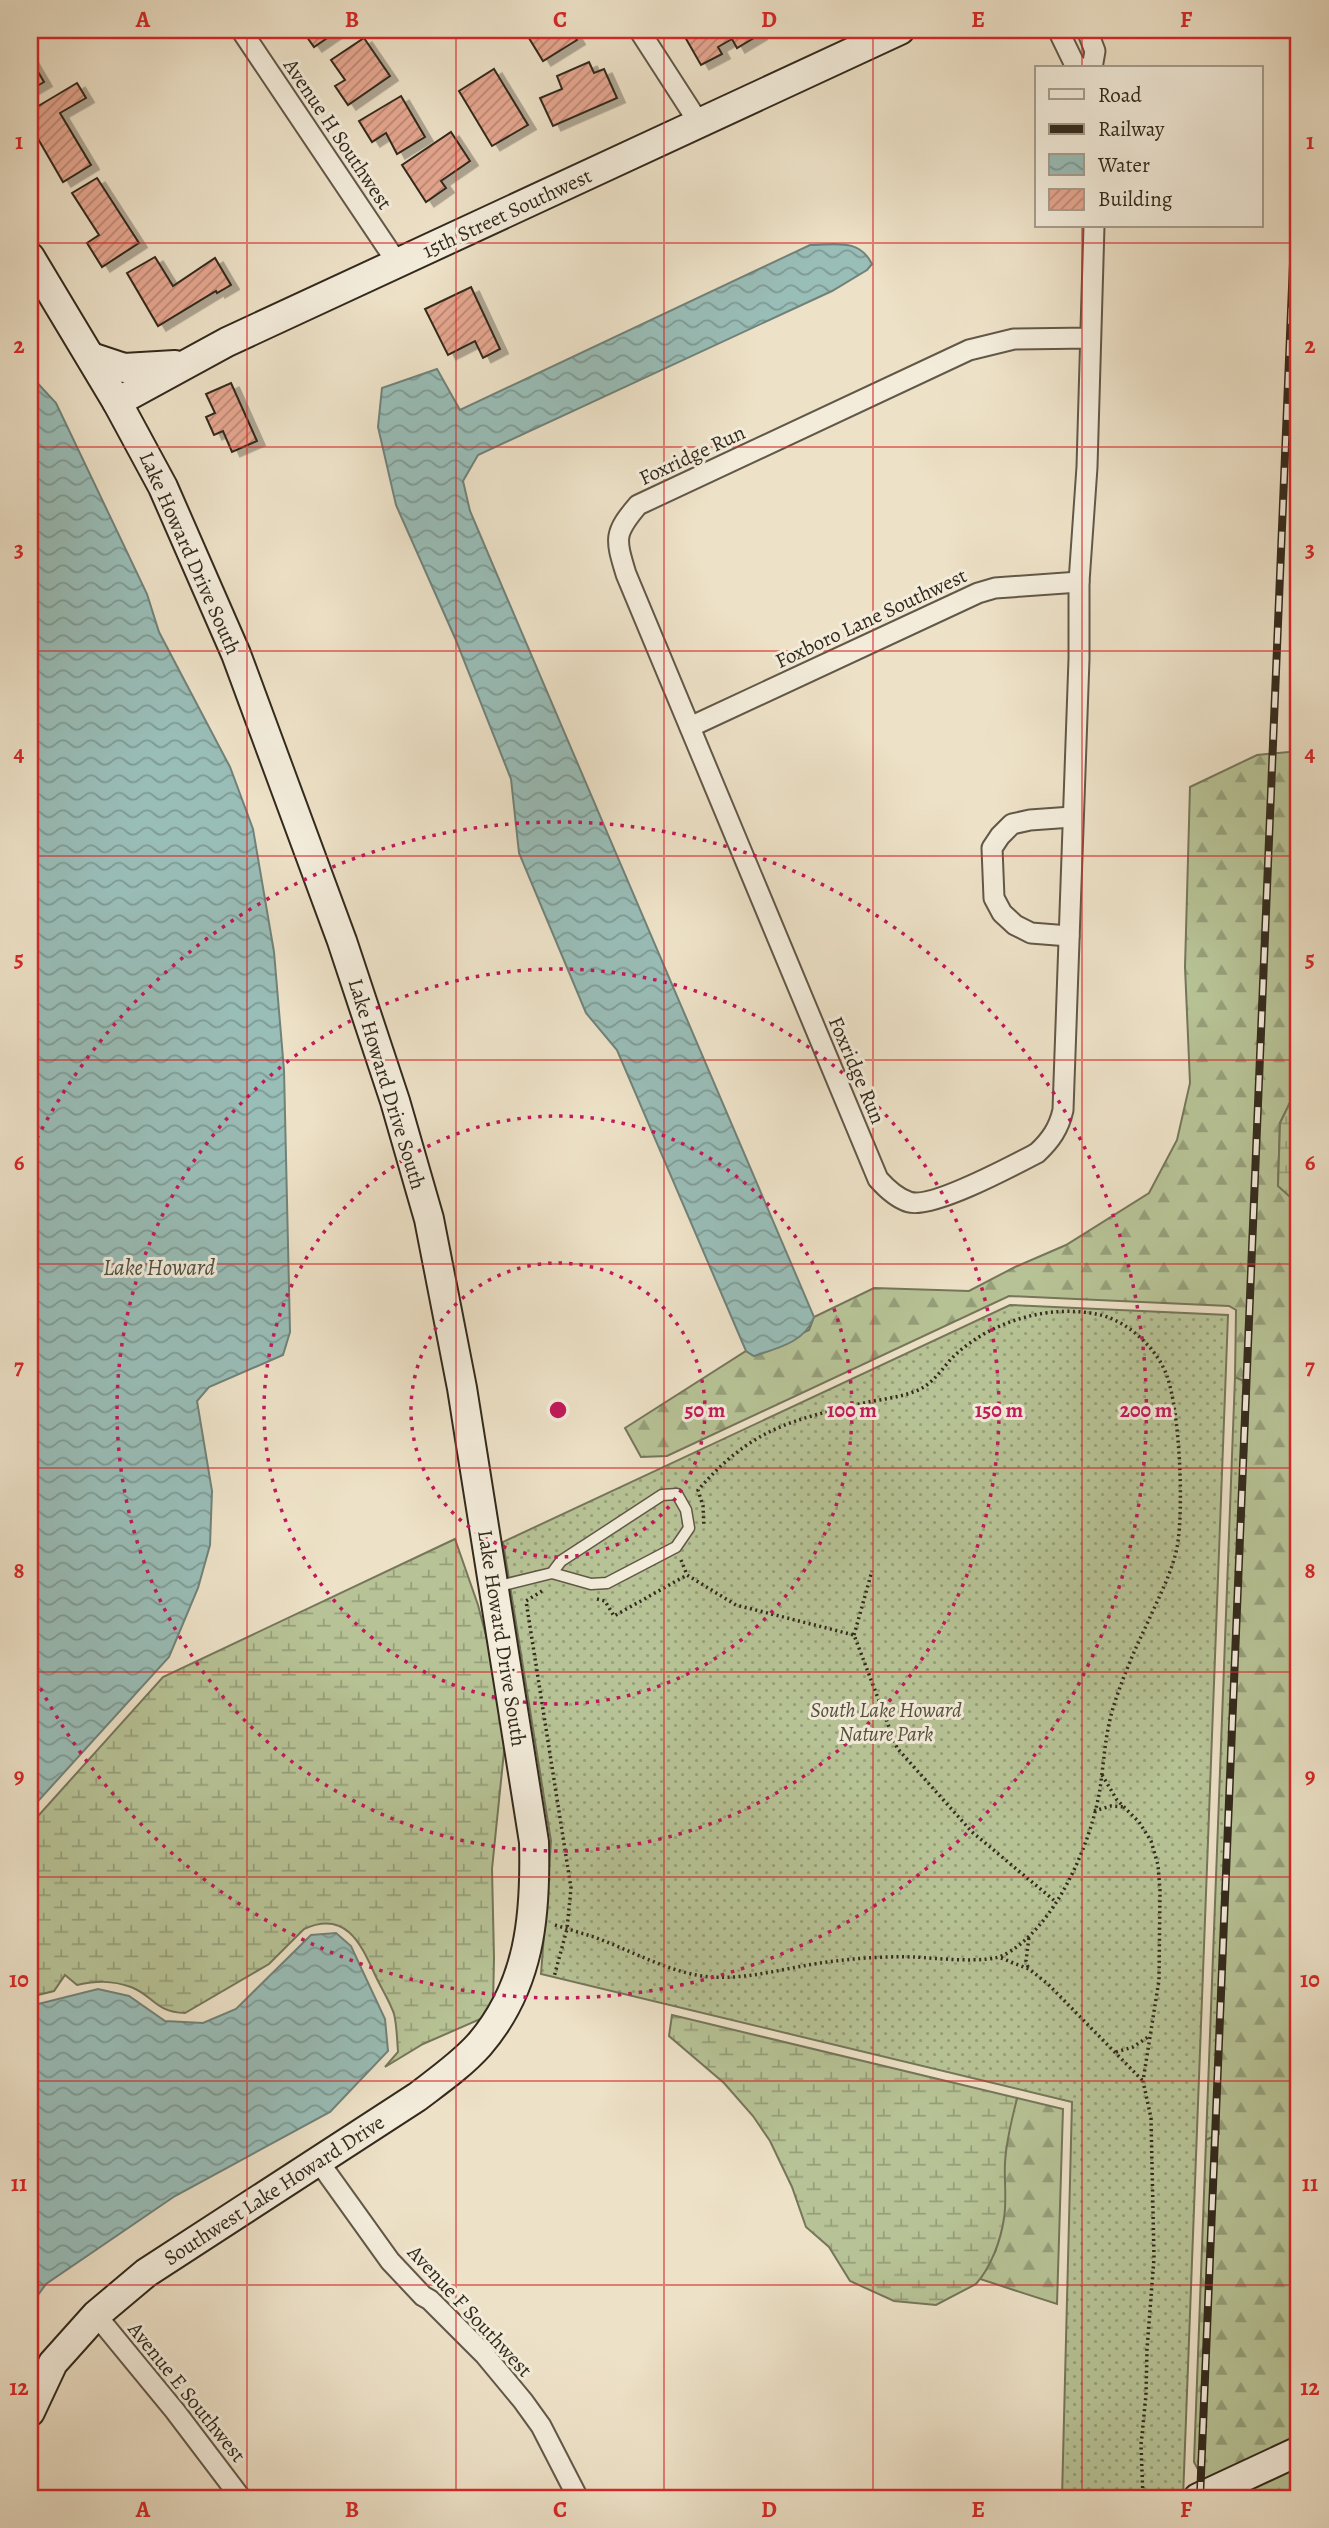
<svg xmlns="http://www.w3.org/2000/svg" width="1329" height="2528" font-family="Alegreya,serif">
	<defs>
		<pattern id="grass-dots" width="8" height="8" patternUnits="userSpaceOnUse" patternTransform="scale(1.75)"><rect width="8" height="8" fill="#b7c396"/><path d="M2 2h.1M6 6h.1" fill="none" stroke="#959f7a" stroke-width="1.8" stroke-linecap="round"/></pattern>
		<pattern id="forest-firs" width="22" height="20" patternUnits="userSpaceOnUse" patternTransform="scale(1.75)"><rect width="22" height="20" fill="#b7c396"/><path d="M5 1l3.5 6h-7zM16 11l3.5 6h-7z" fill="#959f7a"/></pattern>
		<pattern id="wetland-marsh" width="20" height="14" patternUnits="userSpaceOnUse" patternTransform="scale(1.75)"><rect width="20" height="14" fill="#b7c396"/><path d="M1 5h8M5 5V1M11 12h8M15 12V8" fill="none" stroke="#959f7a"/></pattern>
		<pattern id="water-waves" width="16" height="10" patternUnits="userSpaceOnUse" patternTransform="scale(1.75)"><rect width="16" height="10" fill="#99bdb7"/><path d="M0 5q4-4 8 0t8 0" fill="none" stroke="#7d9a94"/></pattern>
		<pattern id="building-hatch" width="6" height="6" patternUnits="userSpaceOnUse" patternTransform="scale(1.75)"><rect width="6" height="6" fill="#e5a68f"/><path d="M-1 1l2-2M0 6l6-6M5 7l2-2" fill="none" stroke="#ba8774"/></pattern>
		<filter id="shadow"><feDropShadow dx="8" dy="4.5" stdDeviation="0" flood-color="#0004"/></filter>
	</defs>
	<rect width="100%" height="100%" fill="#ede1c7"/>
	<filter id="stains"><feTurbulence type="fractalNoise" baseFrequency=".00286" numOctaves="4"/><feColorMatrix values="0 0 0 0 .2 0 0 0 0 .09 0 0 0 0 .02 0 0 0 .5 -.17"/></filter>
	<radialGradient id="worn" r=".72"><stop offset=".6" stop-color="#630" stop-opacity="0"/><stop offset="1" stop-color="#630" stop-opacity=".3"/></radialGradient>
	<g fill="url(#grass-dots)" stroke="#75765a" stroke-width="2">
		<polygon points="1010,1305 1228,1315 1183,2498 1062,2498 1072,2102 541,1974 551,1841 503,1542"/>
		<polygon points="1235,1377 1249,1383 1249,1389 1218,2065 1219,2134 1206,2140"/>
	</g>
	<g fill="url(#forest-firs)" stroke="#75765a" stroke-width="2">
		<polygon points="1299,751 1299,1084 1280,1123 1278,1185 1299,1205 1299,2440 1200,2486 1200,2473 1194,2462 1206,2140 1219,2134 1218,2065 1249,1389 1249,1383 1235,1377 1236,1310 1229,1306 1009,1296 667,1456 641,1457 625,1428 746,1351 754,1356 809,1330 814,1317 874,1288 969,1291 1015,1267 1066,1245 1149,1193 1177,1140 1190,1083 1185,967 1190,787 1257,755"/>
		<polygon points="1017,2098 1063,2109 1057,2304 980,2279 996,2250 1008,2127"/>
		<polygon points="1299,2462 1299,2498 1221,2498"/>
	</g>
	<g fill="url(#wetland-marsh)" stroke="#75765a" stroke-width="2">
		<polygon points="1299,1084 1299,1205 1278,1186 1280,1123"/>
		<path d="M455 1539 478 1605 491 1655 506 1732 492 1869 494 1958 493 2005 485 2017 423 2044 385 2067 398 2052C397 2040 397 2026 394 2014 390 2002 383 1991 377 1979 362 1947 348 1909 304 1929L269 1964 185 2013C155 2012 154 1996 131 1987 111 1980 96 1981 77 1985L65 1975 54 1991 30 1997V1825L163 1677Z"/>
		<path d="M672 2015 1017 2098C1012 2120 1006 2140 1005 2163 1004 2181 1007 2200 1004 2218 1001 2240 991 2267 976 2284L936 2305 894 2301 850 2281 829 2247 806 2227 792 2187 770 2141 753 2116 724 2083 669 2036Z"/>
	</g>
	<g fill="url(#water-waves)" stroke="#708279" stroke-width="2">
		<path d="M810 245C836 245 859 238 872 264L867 270 832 291 478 455 463 481 470 511 498 577 814 1317C805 1342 778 1348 754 1356L746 1351 617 1050 586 1013 519 853 511 779 455 638 396 505 378 427 382 388 437 369 460 410Z"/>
		<polygon points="30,375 56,403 147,594 159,632 230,767 253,829 274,952 284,1070 290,1332 283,1355 209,1387 197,1401 212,1491 210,1545 198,1588 169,1657 30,1810"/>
		<polygon points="336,1933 351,1946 385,2019 388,2051 330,2112 175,2196 46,2284 30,2306 30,2006 98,1989 129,1996 165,2021 203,2023 236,2009 311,1935"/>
	</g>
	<g fill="url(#building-hatch)" stroke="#332a1d" stroke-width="2" filter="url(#shadow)">
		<polygon points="302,30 339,30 314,47"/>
		<polygon points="524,30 571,30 577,40 543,61"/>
		<polygon points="681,30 756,30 759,35 737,48 732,39 718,47 722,54 701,65"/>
		<polygon points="364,38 390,76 348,105 335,86 345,80 331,60"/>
		<polygon points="30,58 44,82 30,90"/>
		<polygon points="589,62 594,73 604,69 617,98 553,126 540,98 562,89 557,76"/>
		<polygon points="494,69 528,125 492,146 459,91"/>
		<polygon points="77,83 86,98 60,113 91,165 63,182 30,125 30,111"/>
		<polygon points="401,96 425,137 397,154 386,133 372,142 359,121"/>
		<polygon points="451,132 470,161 441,181 446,188 426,202 402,165"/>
		<polygon points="97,178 139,243 102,267 87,243 99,235 72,193"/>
		<polygon points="155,257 173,286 215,258 231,285 217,293 216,291 158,326 127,273"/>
		<polygon points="471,287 500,349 483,358 475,341 448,355 425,309"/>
		<polygon points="231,383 257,441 232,452 223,431 214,435 206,417 215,413 206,394"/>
	</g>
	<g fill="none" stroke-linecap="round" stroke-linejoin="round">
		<g stroke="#625848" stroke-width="13">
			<polyline id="lane" points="495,1587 552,1573 591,1584 607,1583 676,1547 689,1528 686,1510 677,1494 662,1495 561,1561 552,1573"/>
		</g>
		<g stroke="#625848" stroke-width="23">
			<g id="street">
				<polyline points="241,30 398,264"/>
				<polyline points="639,30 699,123"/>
				<polyline points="1058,30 1074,63 1080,68"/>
				<polyline points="1087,30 1095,51 1092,68"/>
				<path d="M1090 338 1014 339 969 350 638 505C614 533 615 538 626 574L878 1179C886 1188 896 1198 909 1202 932 1209 1014 1165 1037 1153 1051 1140 1059 1128 1063 1110L1079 659V582L1087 467 1094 226"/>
				<polyline points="690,727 978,593 995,588 1079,582"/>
				<polyline points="1069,936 1031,933 1015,925 1002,913 994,898 992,848 1000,836 1012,824 1030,820 1072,817"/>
				<polyline points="319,2162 390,2261 423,2296 430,2300 484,2354 523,2401 541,2426 578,2498"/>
				<polyline points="96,2315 175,2411 241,2498"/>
			</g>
		</g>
		<g stroke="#332a1d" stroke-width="32">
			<g id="secondary">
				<path d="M30 257 117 402 163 487 236 654 342 941 395 1101 429 1219 462 1388 534 1842C536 1916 530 1986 479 2045 461 2065 438 2081 417 2097L146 2273 96 2315 53 2363 30 2412"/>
				<polyline points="91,357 124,368 175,365"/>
				<polyline points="117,402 227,342 900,30"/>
				<polyline points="1198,2498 1299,2451"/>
			</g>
		</g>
		<g stroke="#332a1d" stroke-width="3.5" stroke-dasharray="2 3.5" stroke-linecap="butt">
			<polyline points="681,1560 687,1575 736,1605 854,1635 897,1748 972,1832 1056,1902"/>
			<polyline points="542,1591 526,1601 571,1888 567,1929 554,1977"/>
			<polyline points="597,1599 605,1601 614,1616 687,1575"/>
			<polyline points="854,1635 872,1571"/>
			<polyline points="1102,1775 1117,1800 1139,1822 1151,1841 1158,1865 1160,1891 1159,1980 1143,2081 1151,2118 1154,2258 1147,2349 1146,2395 1141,2445 1143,2498"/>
			<polyline points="1094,1811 1111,1806 1125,1807"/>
			<path d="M555 1925C568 1929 581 1933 594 1937 630 1950 664 1970 702 1976 737 1981 774 1971 808 1965 844 1959 878 1956 914 1957 935 1958 987 1964 1004 1955 1055 1928 1091 1844 1100 1789 1104 1761 1105 1735 1113 1708 1122 1679 1134 1651 1147 1624 1158 1599 1171 1575 1177 1548 1184 1510 1180 1413 1167 1376 1157 1348 1126 1319 1096 1314 1046 1304 987 1323 952 1358 941 1370 932 1385 916 1391 901 1397 884 1399 868 1402 791 1420 752 1428 698 1490L703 1506 704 1527"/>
			<polyline points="1001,1958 1029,1969 1048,1984 1143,2081"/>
			<polyline points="1028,1967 1026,1961 1029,1937"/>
			<polyline points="1116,2052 1133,2047 1148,2037"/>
		</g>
		<use href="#lane" stroke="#f3ecdb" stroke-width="10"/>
		<use href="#street" stroke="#f3ecdb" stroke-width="19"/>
		<use href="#secondary" stroke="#f3ecdb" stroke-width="28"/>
		<g stroke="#332a1d" stroke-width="8">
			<polyline id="rail" points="1200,2498 1299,119"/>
		</g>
		<use href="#rail" stroke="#f3ecdb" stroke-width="5" stroke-dasharray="16" stroke-linecap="butt"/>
	</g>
	<path fill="none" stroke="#d62828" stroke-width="2" stroke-opacity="0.55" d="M247 30V2498M456 30V2498M664 30V2498M873 30V2498M1082 30V68M1082 226V2498M30 243H1299M30 447H1299M30 651H1299M30 856H1299M30 1060H1299M30 1264H1299M30 1468H1299M30 1672H1299M30 1877H1299M30 2081H1299M30 2285H1299"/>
	<g fill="none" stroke="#c2185b" stroke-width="3.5" stroke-dasharray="3.5 7">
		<circle cx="558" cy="1410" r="147"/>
		<circle cx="558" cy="1410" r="294"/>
		<circle cx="558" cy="1410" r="441"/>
		<path d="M32 1148A588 588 0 1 1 32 1672"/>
	</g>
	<g text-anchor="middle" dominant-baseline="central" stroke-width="6" stroke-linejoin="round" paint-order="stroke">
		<g font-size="21" fill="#332a1d" stroke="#f3ecdb">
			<text transform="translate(338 134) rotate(56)">Avenue H Southwest</text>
			<text transform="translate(507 213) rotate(-25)">15th Street Southwest</text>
			<text transform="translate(692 455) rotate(-25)">Foxridge Run</text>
			<text transform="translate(190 553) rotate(66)">Lake Howard Drive South</text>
			<text transform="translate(871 618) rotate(-25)">Foxboro Lane Southwest</text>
			<text transform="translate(857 1070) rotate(67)">Foxridge Run</text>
			<text transform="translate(387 1084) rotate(73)">Lake Howard Drive South</text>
			<text transform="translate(502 1638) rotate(81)">Lake Howard Drive South</text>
			<text transform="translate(274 2190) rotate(-33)">Southwest Lake Howard Drive</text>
			<text transform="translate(470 2311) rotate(47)">Avenue F Southwest</text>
			<text transform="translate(187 2392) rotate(51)">Avenue E Southwest</text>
		</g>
		<g font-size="21" font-style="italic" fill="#54503b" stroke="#f3ecdb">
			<text x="886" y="1710">South Lake Howard<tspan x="886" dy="24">Nature Park</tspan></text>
		</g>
		<g font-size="23" font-style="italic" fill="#4c4f44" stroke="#f3ecdb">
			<text x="159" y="1267">Lake Howard</text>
		</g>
	</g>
	<circle cx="558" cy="1410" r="10" fill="#c2185b" stroke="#f3ecdb" stroke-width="3.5"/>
	<g font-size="21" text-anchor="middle" font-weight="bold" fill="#c2185b" stroke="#f3ecdb" stroke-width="6" stroke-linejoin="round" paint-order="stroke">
		<text x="705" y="1417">50 m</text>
		<text x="852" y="1417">100 m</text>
		<text x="999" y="1417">150 m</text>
		<text x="1146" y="1417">200 m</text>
	</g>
	<rect width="1329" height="2528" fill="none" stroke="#ede1c7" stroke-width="77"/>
	<rect x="1035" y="66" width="228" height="161" fill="#f3ecdb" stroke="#a69e8f" stroke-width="2"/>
	<rect x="1049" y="89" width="35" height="10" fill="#f3ecdb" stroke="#a69e8f" stroke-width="2"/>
	<text x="1098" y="102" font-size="21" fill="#332a1d">Road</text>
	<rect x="1049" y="124" width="35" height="10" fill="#332a1d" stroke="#a69e8f" stroke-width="2"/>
	<text x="1098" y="136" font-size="21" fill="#332a1d">Railway</text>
	<rect x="1049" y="154" width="35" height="21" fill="url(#water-waves)" stroke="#a69e8f" stroke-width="2"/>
	<text x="1098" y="172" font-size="21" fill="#332a1d">Water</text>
	<rect x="1049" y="189" width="35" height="21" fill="url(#building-hatch)" stroke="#a69e8f" stroke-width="2"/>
	<text x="1098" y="206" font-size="21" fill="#332a1d">Building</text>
	<rect x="38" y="38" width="1252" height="2452" fill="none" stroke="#d62828" stroke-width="2.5"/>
	<g font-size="23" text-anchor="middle" font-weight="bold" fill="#d62828">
		<text x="143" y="27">A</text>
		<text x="352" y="27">B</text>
		<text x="560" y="27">C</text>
		<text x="769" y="27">D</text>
		<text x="978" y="27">E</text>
		<text x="1186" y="27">F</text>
		<text x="19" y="149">1</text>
		<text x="1310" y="149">1</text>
		<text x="19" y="353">2</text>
		<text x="1310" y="353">2</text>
		<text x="19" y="557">3</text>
		<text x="1310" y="557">3</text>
		<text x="19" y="761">4</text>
		<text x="1310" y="761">4</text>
		<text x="19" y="966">5</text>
		<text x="1310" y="966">5</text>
		<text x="19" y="1170">6</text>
		<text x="1310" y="1170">6</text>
		<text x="19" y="1374">7</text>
		<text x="1310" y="1374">7</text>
		<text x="19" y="1578">8</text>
		<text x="1310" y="1578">8</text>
		<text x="19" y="1783">9</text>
		<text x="1310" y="1783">9</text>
		<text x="19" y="1987">10</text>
		<text x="1310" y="1987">10</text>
		<text x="19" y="2191">11</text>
		<text x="1310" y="2191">11</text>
		<text x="19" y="2395">12</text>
		<text x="1310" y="2395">12</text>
		<text x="143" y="2517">A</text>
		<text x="352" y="2517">B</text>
		<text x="560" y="2517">C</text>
		<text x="769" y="2517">D</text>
		<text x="978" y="2517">E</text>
		<text x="1186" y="2517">F</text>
	</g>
	<rect width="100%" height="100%" filter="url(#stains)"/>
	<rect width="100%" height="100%" fill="url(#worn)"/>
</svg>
